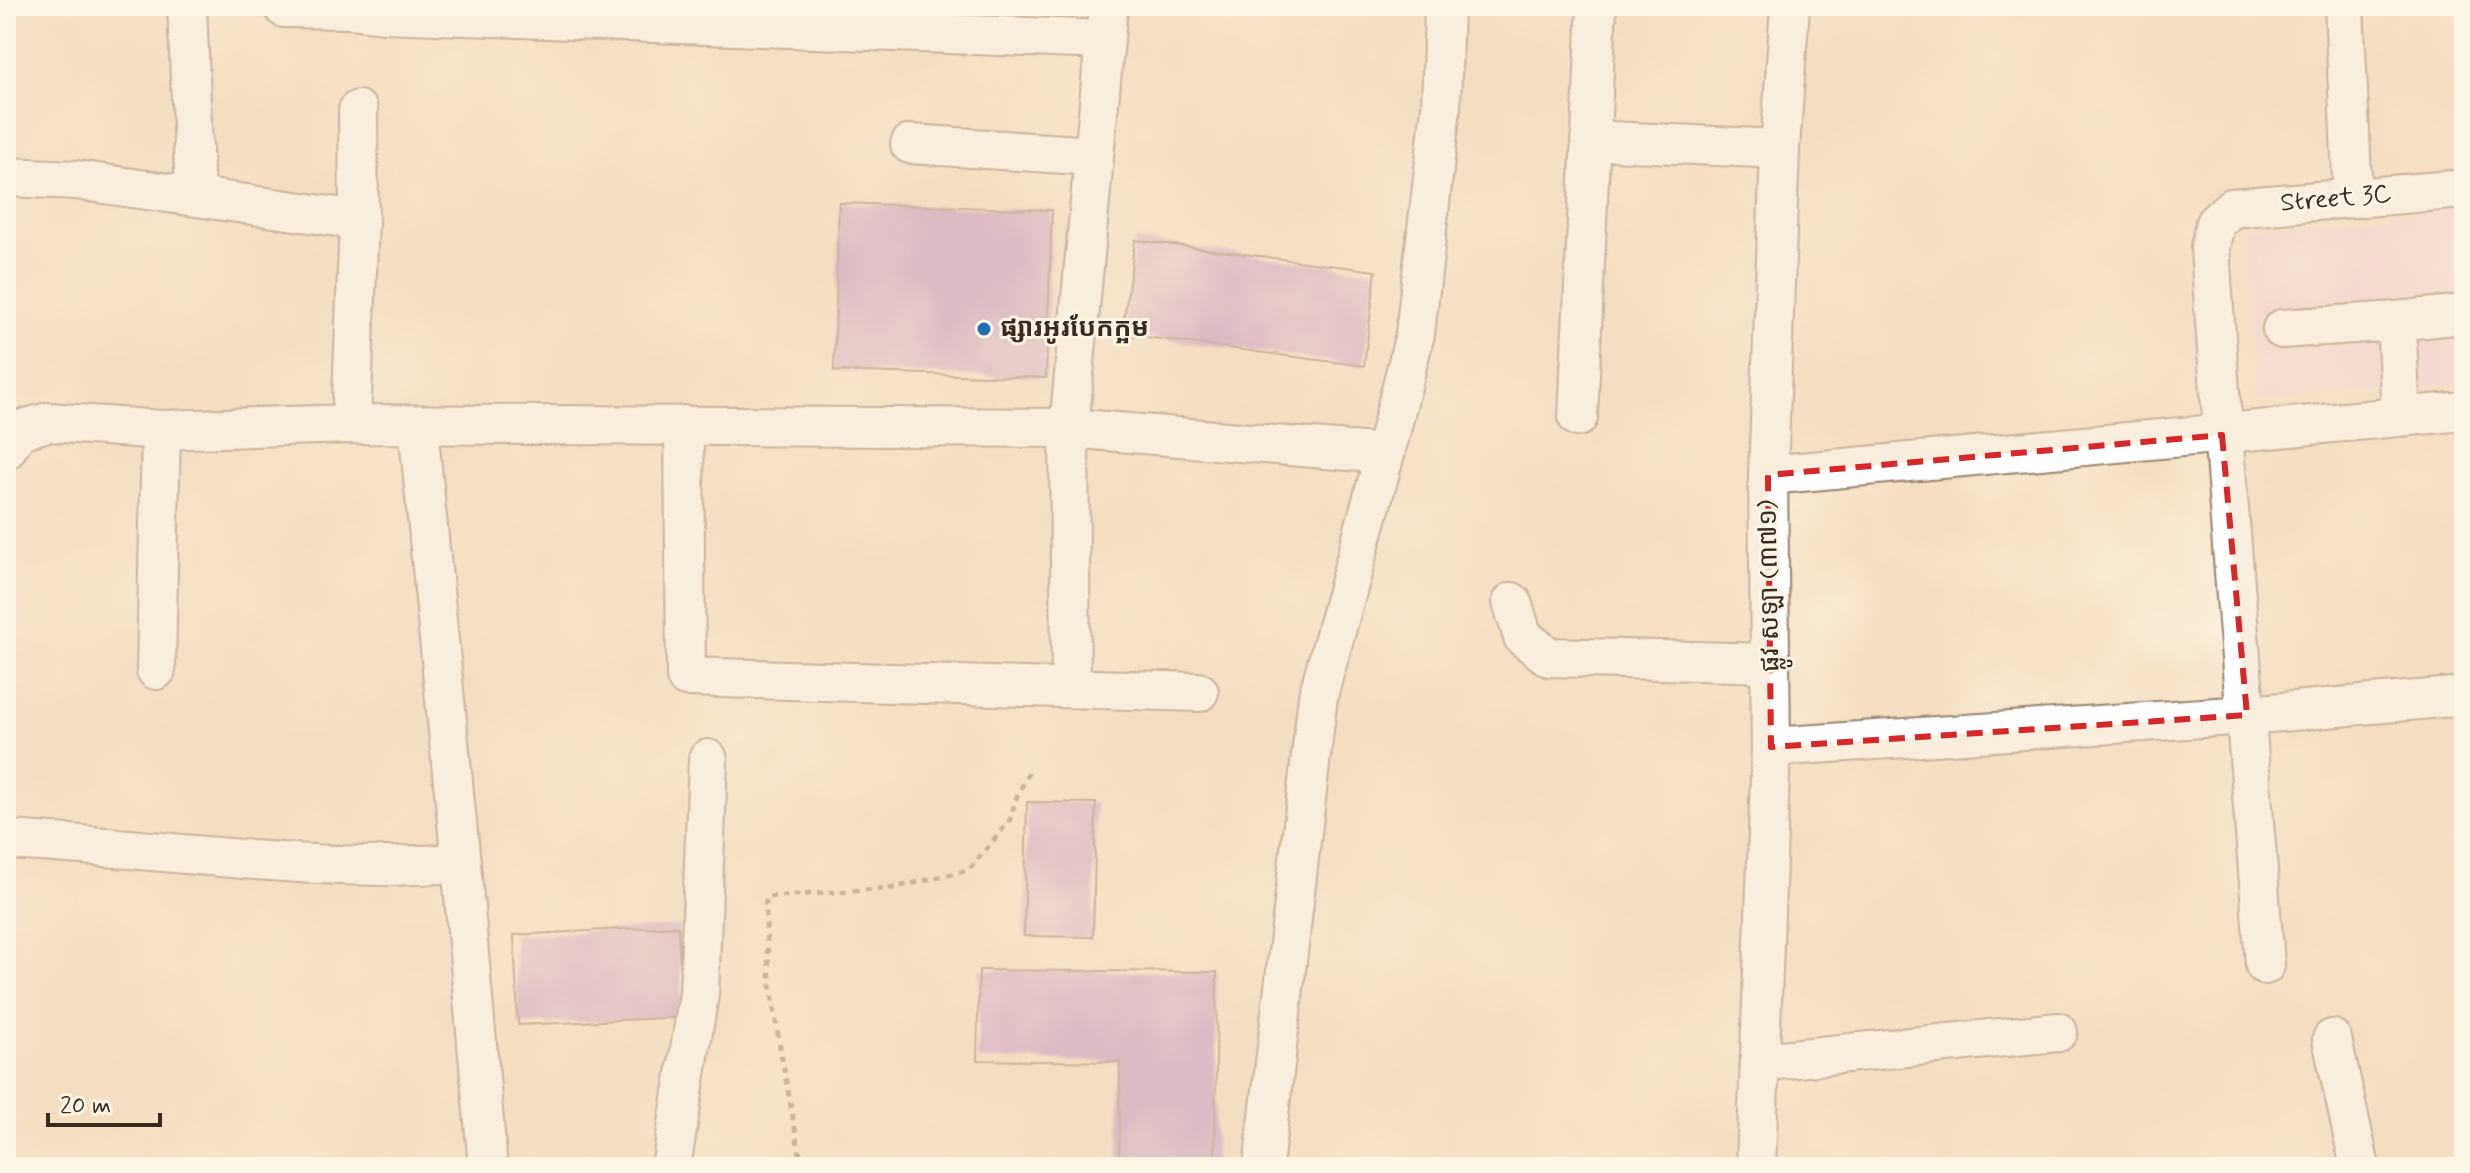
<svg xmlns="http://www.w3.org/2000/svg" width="2470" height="1173" font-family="Mynerve,'Noto Sans Khmer',sans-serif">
	<rect width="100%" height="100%" fill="#fcf5e5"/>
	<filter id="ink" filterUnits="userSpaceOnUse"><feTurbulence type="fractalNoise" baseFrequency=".0125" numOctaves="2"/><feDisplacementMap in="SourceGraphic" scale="16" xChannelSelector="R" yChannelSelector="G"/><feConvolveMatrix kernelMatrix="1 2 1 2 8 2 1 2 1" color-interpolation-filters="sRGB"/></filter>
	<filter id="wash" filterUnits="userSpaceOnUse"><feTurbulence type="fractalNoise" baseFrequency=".006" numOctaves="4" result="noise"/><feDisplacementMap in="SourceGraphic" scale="32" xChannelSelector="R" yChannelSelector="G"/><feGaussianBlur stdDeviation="1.8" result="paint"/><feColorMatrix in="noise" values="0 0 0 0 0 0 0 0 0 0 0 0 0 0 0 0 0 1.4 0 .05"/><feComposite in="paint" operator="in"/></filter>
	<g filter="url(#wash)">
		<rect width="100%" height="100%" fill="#f4dec1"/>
		<polygon fill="#f1d0e2" points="2464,206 2464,383 2257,402 2241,227"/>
		<g id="blocks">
			<g fill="#bf93c8">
				<polygon points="839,203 1052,210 1046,378 834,371"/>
				<polygon points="1135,240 1376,271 1364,366 1122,334"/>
				<polygon points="1027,802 1096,803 1093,937 1024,936"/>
				<polygon points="678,926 683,1017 518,1025 514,935"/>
				<polygon points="979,970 1217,972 1215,1167 1119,1167 1120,1062 977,1060"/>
			</g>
		</g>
	</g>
	<g filter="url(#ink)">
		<use href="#blocks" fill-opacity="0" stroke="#988470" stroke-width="2"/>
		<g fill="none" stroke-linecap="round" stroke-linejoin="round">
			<g stroke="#988470" stroke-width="42">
				<g id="minor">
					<polyline points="187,6 195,196"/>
					<polyline points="2344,6 2353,197"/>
					<polyline points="284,8 350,9 383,13 1105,40"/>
					<polyline points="1590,140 1780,149"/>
					<polyline points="910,144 1094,156"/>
					<polyline points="6,177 76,180 359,220"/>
					<polyline points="2282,329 2396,321"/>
					<polyline points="2401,416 2396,321 2464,314"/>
					<polyline points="1578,417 1597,6"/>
					<polyline points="351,424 359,220 358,110"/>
					<polyline points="684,425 686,677 1199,692"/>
					<polyline points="418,426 461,863 488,1167"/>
					<polyline points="6,450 19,430 48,422 161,430 351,424 1069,428 1385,454"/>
					<polyline points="1768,475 2464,411"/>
					<polyline points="1512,602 1523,637 1549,657 1770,663"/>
					<polyline points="156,670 161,430"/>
					<polyline points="1071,688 1069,428 1108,6"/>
					<polyline points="1771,747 2247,715 2464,696"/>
					<path d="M6 840C131 846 257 865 382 866 409 866 435 864 461 863"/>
					<path d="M2265 965C2248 726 2225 486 2210 247L2215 223 2231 208 2464 189"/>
					<polyline points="2332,1039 2360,1167"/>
					<polyline points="1759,1062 2058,1032"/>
					<polyline points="671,1167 699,994 708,759"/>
					<polyline points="1263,1167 1318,696 1385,454 1415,334 1441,108 1444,6"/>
					<polyline points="1756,1167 1771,747 1768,475 1780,149 1790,6"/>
				</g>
			</g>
			<path stroke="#988470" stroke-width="5" stroke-dasharray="6 6" stroke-linecap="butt" d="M802 1167C787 1080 764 985 766 897L893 888 969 870 1010 820 1017 796 1031 768"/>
			<use href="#minor" stroke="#fff" stroke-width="38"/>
		</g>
	</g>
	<path d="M0 0H2470V1173H0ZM2222 435 2247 715 1771 747 1768 475Z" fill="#f4dec1" fill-opacity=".55" fill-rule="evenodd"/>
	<path fill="none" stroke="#d62828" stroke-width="6" stroke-dasharray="16 10" stroke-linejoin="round" d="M2222 435 2247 715 1771 747 1768 475Z"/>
	<circle fill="#1f6fb2" stroke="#fcf5e5" stroke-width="3" cx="984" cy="329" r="8"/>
	<g text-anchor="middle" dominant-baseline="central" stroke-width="6" stroke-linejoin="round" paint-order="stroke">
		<g font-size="26" fill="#3b2a1e" stroke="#fcf5e5">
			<text transform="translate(2336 199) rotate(-5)">Street 3C</text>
			<text transform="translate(1770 586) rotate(-91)">ផ្លូវ សឡា (៣៧១)</text>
		</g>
		<g font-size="26" font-weight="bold" fill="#3b2a1e" stroke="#fcf5e5" text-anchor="start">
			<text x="1000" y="329">ផ្សារអូរបែកក្អម</text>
		</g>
	</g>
	<rect width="2470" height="1173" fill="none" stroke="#fcf5e5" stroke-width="32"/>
	<path d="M48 1113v12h112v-12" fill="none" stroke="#3b2a1e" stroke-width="4"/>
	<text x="60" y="1113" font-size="24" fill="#3b2a1e" stroke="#fcf5e5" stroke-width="6" paint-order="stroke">20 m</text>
</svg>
